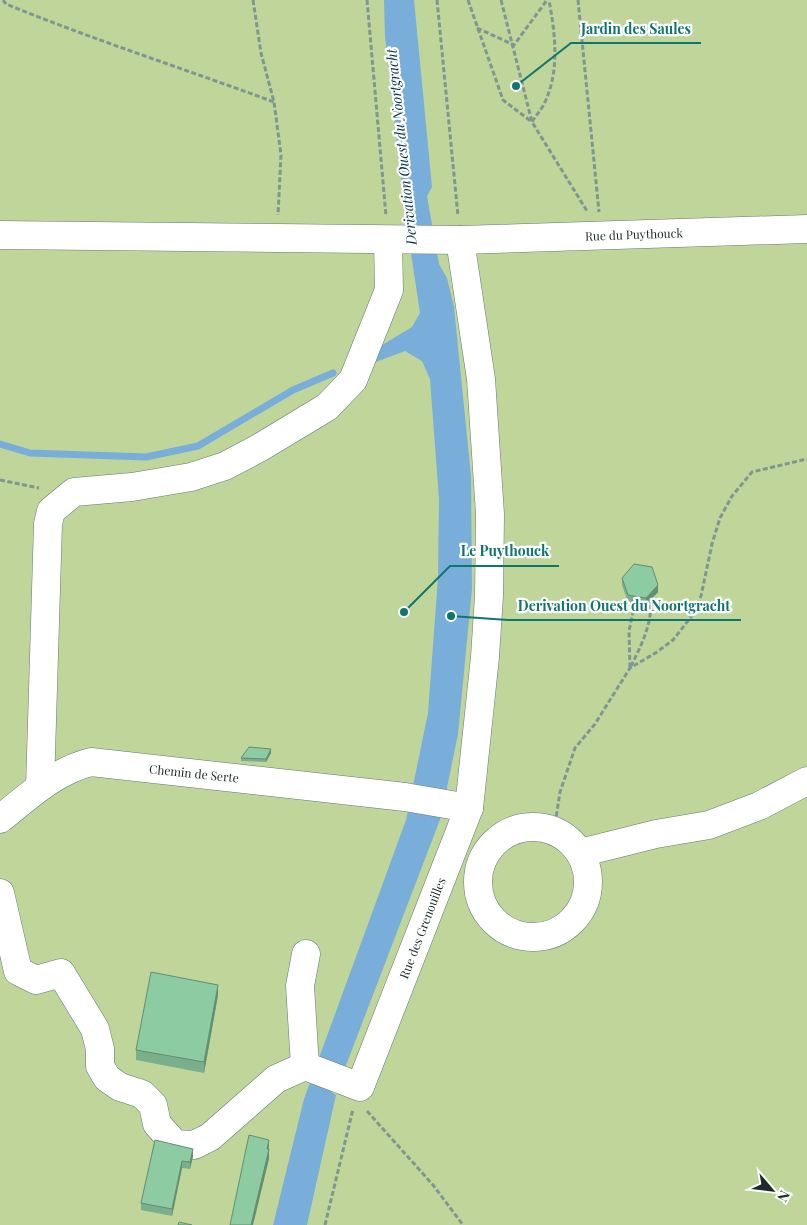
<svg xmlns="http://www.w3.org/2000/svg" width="807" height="1225" font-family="'Playfair Display',serif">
	<rect width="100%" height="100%" fill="#d9f9f4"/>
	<rect fill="#bfd59a" x="0" y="0" width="807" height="1225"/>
	<polygon fill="#79aedb" points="384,0 414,0 432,187 427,196 439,264 447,278 454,307 471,476 472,589 458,734 441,817 345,1068 331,1092 336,1095 307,1225 273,1225 304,1099 406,820 428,713 438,578 439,499 430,379 422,361 405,351 373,363 374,350 412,327 420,313 411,253 412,221 401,178 385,37"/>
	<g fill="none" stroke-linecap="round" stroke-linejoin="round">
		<polyline stroke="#79aedb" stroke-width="7" points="0,444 30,453 146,457 198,446 293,390 333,373"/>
		<g stroke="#5f7c78" stroke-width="29">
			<g id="minor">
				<polyline points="0,235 460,240 807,229"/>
				<polyline points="40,787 48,524 51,511 74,492 132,487 191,477 225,466 259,448 327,407 353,380 389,290 388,240"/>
				<path d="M0 819C29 796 55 771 91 762L405 797 469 808"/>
				<circle cx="533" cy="882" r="55"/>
				<polyline points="580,853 656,834 709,825 759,806 807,781"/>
				<polyline points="0,893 18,971 36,980 61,973 95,1029 100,1049 100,1066 107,1078 120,1087 142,1094 153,1105 157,1124 175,1144 194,1145 210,1137 276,1079 305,1066 360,1087 469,808 485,657 489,596 490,514 481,379 460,240"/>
				<polyline points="305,1066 300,986 306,954"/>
			</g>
		</g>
		<g stroke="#7f9693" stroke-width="3" stroke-dasharray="5 2.5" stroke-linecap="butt">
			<path d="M3 0 6 4C94 40 185 69 274 102"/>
			<polyline points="253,0 261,53 274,102 281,155 278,215"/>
			<polyline points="367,0 386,216"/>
			<polyline points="437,0 458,216"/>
			<path d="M468 0 503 100 532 122C536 115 542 109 545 102 560 70 555 33 549 0"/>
			<polyline points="501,0 532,122 587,211"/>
			<polyline points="578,0 599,212"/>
			<polyline points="477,28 514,45 547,0"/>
			<polyline points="0,480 39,488"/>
			<path d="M635 603 629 631 630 668C641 646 652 625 651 599"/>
			<polyline points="554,831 560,792 575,748 595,724 630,668 657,652 673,640 694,613 701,596 712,544 720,518 732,496 752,472 807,459"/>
			<polyline points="367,1111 433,1185 463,1225"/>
			<polyline points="325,1225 353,1109"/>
		</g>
		<use href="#minor" stroke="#fff" stroke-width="28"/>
	</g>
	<g fill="#79af8b">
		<polygon points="622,578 658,592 646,605 628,602 622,585"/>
		<polygon points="271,753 266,762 241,761 241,758"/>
		<polygon points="218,995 204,1073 136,1060 136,1050"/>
		<polygon points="155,1140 193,1156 190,1169 182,1168 172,1216 141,1210 141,1203"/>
	</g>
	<g fill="#638e71">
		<polygon points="658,585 658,592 646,605 646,598"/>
		<polygon points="271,749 271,753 266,762 266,759"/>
		<polygon points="218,985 218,995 204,1073 204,1062"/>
		<polygon points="269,1140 269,1159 253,1225 251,1225"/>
		<polygon points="193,1149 193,1156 190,1169 190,1162"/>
		<polygon points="182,1161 182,1168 172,1216 172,1209"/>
	</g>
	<g fill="#8dcba2" stroke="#638e71">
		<polygon points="634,564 652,567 658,585 646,598 628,595 622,578"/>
		<polygon points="249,747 271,749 266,759 241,758"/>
		<polygon points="151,972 218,985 204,1062 136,1050"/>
		<polygon points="249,1135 269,1140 267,1149 269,1149 251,1225 230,1225"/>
		<polygon points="155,1140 193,1149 190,1162 182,1161 172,1209 141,1203"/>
		<polygon points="179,1222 192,1225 178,1225"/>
	</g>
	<g text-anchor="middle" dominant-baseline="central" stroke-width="4.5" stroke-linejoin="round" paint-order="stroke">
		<g font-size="12" fill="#1d2a28" stroke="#fefefe">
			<text transform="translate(634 234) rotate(-2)">Rue du Puythouck</text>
			<text transform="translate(194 773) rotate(6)">Chemin de Serte</text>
			<text transform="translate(422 928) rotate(-69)">Rue des Grenouilles</text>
		</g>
		<g font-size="14" font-style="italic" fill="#022d4b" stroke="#fefefe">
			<text transform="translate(401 147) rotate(-96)">Derivation Ouest du Noortgracht</text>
		</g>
	</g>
	<path fill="none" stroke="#0f766e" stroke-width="2" d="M516 86L571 43H701M404 612L450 566H559M451 616L508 620H741"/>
	<g fill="#0f766e" stroke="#fefefe" stroke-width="2">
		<circle cx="516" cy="86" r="5"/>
		<circle cx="404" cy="612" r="5"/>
		<circle cx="451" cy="616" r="5"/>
	</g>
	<g font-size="14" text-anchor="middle" font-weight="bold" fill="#0f766e" stroke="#fefefe" stroke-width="4.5" stroke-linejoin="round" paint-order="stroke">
		<text x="636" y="34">Jardin des Saules</text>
		<text x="505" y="556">Le Puythouck</text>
		<text x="624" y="611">Derivation Ouest du Noortgracht</text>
	</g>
	<g transform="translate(772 1190) rotate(118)" stroke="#fefefe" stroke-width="4" paint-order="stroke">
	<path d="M0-4L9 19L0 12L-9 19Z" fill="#1d2a28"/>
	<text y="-8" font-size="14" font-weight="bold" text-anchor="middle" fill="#1d2a28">N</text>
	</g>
</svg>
